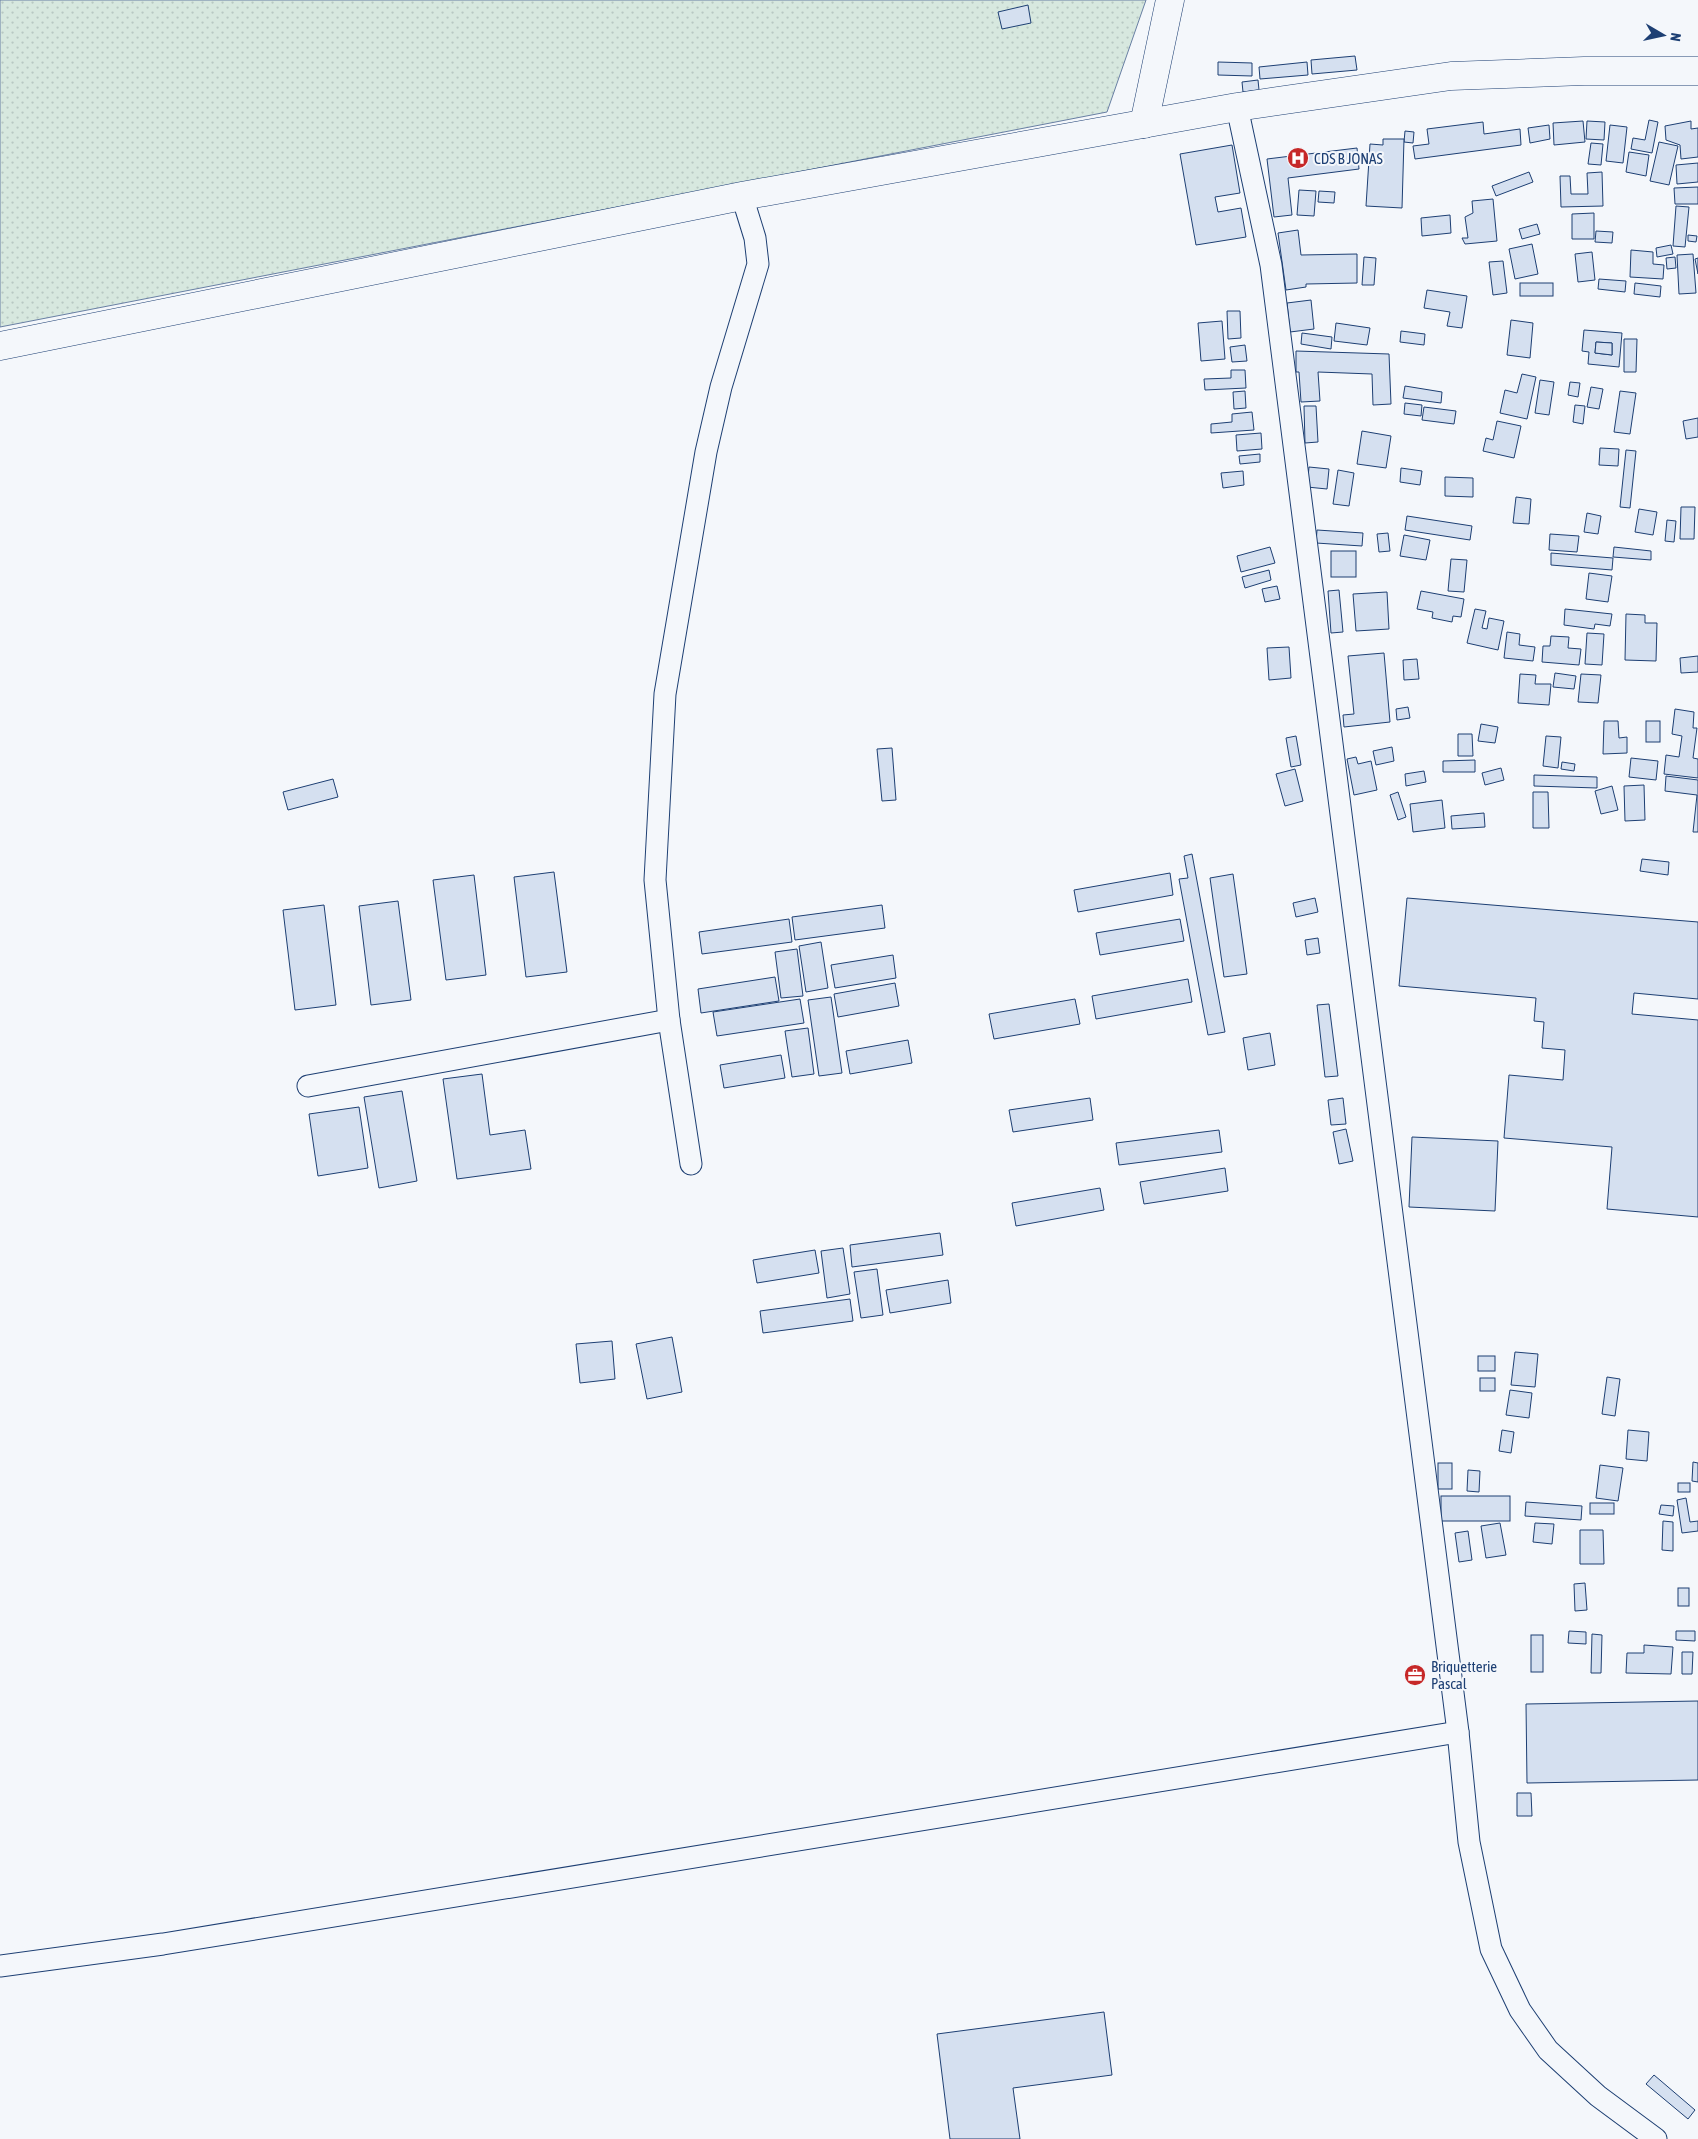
<svg xmlns="http://www.w3.org/2000/svg" width="1698" height="2139" font-family="'Asap Condensed',sans-serif">
	<defs>
		<pattern id="grass-dots" width="8" height="8" patternUnits="userSpaceOnUse" patternTransform="scale(1.25)"><rect width="8" height="8" fill="#d7e8df"/><path d="M2 2h.1M6 6h.1" fill="none" stroke="#b8c8c3" stroke-width="1.8" stroke-linecap="round"/></pattern>
	</defs>
	<rect width="100%" height="100%" fill="#f4f7fb"/>
	<polygon fill="url(#grass-dots)" stroke="#687fa3" points="0,0 1146,0 1107,112 0,327"/>
	<g fill="#d5e0f0" stroke="#1d3f73" fill-rule="evenodd">
		<polygon points="1028,5 1031,23 1002,29 998,12"/>
		<polygon points="1355,56 1357,70 1312,74 1311,60"/>
		<polygon points="1218,62 1252,63 1252,76 1218,75"/>
		<polygon points="1307,62 1308,75 1260,79 1259,67"/>
		<polygon points="1258,80 1259,90 1243,92 1242,82"/>
		<polygon points="1649,120 1658,122 1652,153 1631,149 1633,138 1645,140"/>
		<polygon points="1583,121 1585,142 1554,145 1553,123"/>
		<polygon points="1587,121 1605,122 1604,140 1586,139"/>
		<polygon points="1691,121 1691,129 1698,128 1698,157 1681,159 1680,145 1666,140 1665,126"/>
		<polygon points="1483,122 1484,134 1520,129 1521,145 1415,159 1413,146 1429,144 1427,129"/>
		<polygon points="1549,125 1550,139 1530,143 1528,128"/>
		<polygon points="1610,125 1627,127 1623,163 1606,161"/>
		<polygon points="1405,131 1414,132 1413,143 1404,142"/>
		<polygon points="1383,139 1404,139 1402,208 1366,206 1370,144 1383,145"/>
		<polygon points="1659,142 1678,146 1669,185 1650,181"/>
		<polygon points="1591,143 1603,144 1601,165 1588,164"/>
		<polygon points="1232,145 1240,193 1215,197 1218,212 1241,208 1246,237 1196,245 1180,154"/>
		<polygon points="1357,148 1359,169 1288,178 1292,215 1274,217 1267,159"/>
		<polygon points="1629,152 1649,155 1646,176 1626,172"/>
		<polygon points="1698,163 1698,182 1677,184 1676,165"/>
		<polygon points="1529,172 1533,182 1496,196 1492,186"/>
		<polygon points="1602,172 1603,206 1561,207 1560,176 1570,176 1571,194 1588,194 1587,173"/>
		<polygon points="1698,187 1698,204 1675,204 1674,188"/>
		<polygon points="1299,190 1316,191 1314,216 1297,215"/>
		<polygon points="1319,191 1335,192 1334,203 1318,202"/>
		<polygon points="1493,199 1497,241 1465,244 1462,238 1468,238 1465,217 1473,213 1472,201"/>
		<polygon points="1676,206 1689,207 1685,247 1673,246"/>
		<polygon points="1594,213 1594,239 1572,239 1572,214"/>
		<polygon points="1450,215 1451,233 1422,236 1421,218"/>
		<polygon points="1537,224 1540,234 1522,239 1519,229"/>
		<polygon points="1298,230 1301,255 1357,254 1357,283 1306,284 1306,287 1286,290 1278,233"/>
		<polygon points="1596,231 1613,232 1612,243 1595,242"/>
		<polygon points="1688,235 1697,236 1696,242 1688,241"/>
		<polygon points="1532,244 1538,274 1515,279 1509,249"/>
		<polygon points="1671,245 1673,254 1657,257 1656,248"/>
		<polygon points="1631,250 1653,252 1653,264 1664,265 1663,279 1630,277"/>
		<polygon points="1592,252 1595,280 1578,282 1575,254"/>
		<polygon points="1693,254 1696,293 1679,294 1677,255"/>
		<polygon points="1364,257 1376,258 1374,285 1362,285"/>
		<polygon points="1675,257 1676,268 1667,269 1666,258"/>
		<polygon points="1698,258 1698,274 1695,259"/>
		<polygon points="1503,261 1507,293 1493,295 1489,262"/>
		<polygon points="1599,279 1626,281 1625,292 1598,289"/>
		<rect x="1520" y="283" width="33" height="13"/>
		<polygon points="1635,283 1661,286 1660,297 1634,294"/>
		<polygon points="1427,290 1467,296 1462,328 1447,326 1450,312 1424,308"/>
		<polygon points="1311,300 1314,329 1290,332 1287,303"/>
		<polygon points="1227,311 1240,311 1241,338 1228,339"/>
		<polygon points="1511,320 1533,323 1530,358 1507,355"/>
		<polygon points="1222,321 1225,359 1201,361 1198,323"/>
		<polygon points="1336,323 1370,328 1367,345 1334,341"/>
		<path d="M1584 330 1622 333 1619 367 1588 364 1589 352 1582 351ZM1596 342 1612 343V355L1595 353Z"/>
		<polygon points="1401,331 1425,334 1424,345 1400,342"/>
		<polygon points="1302,333 1332,337 1331,349 1301,344"/>
		<polygon points="1624,339 1637,339 1636,372 1624,372"/>
		<polygon points="1596,342 1612,343 1612,355 1595,353"/>
		<polygon points="1245,345 1247,361 1232,362 1230,347"/>
		<polygon points="1296,351 1389,354 1391,404 1373,405 1372,374 1318,372 1320,401 1301,402 1299,372 1296,372"/>
		<polygon points="1231,370 1245,370 1246,388 1205,390 1204,379 1231,378"/>
		<polygon points="1522,374 1536,377 1527,419 1500,413 1505,390 1517,393"/>
		<polygon points="1540,380 1554,382 1549,415 1535,413"/>
		<polygon points="1570,382 1580,383 1578,397 1568,395"/>
		<polygon points="1405,386 1442,392 1441,403 1403,398"/>
		<polygon points="1591,387 1603,389 1599,409 1587,407"/>
		<polygon points="1245,391 1246,408 1234,409 1233,392"/>
		<polygon points="1620,391 1636,393 1630,434 1614,432"/>
		<polygon points="1405,403 1422,405 1421,416 1404,414"/>
		<polygon points="1575,405 1585,406 1583,424 1573,422"/>
		<polygon points="1304,406 1316,406 1318,442 1305,443"/>
		<polygon points="1424,407 1456,411 1454,424 1422,420"/>
		<polygon points="1252,412 1254,430 1211,433 1211,424 1232,422 1232,414"/>
		<polygon points="1698,418 1698,437 1686,439 1683,421"/>
		<polygon points="1497,421 1521,426 1514,458 1483,451 1486,438 1493,440"/>
		<polygon points="1362,431 1391,436 1386,468 1357,464"/>
		<polygon points="1261,433 1262,449 1237,451 1236,435"/>
		<polygon points="1600,448 1619,449 1618,466 1599,465"/>
		<polygon points="1626,450 1636,451 1630,508 1620,507"/>
		<polygon points="1260,454 1260,462 1240,464 1239,456"/>
		<polygon points="1309,467 1329,469 1327,489 1307,487"/>
		<polygon points="1401,468 1422,471 1420,485 1400,482"/>
		<polygon points="1338,470 1354,473 1349,506 1333,504"/>
		<polygon points="1243,471 1244,485 1223,488 1221,473"/>
		<polygon points="1445,477 1473,478 1473,497 1445,496"/>
		<polygon points="1516,497 1531,499 1529,524 1513,523"/>
		<polygon points="1681,507 1695,507 1694,539 1680,539"/>
		<polygon points="1639,509 1657,512 1653,535 1635,532"/>
		<polygon points="1587,513 1601,516 1598,534 1584,532"/>
		<polygon points="1407,516 1472,526 1470,540 1405,530"/>
		<polygon points="1667,520 1676,521 1674,542 1665,541"/>
		<polygon points="1317,530 1363,533 1362,546 1316,543"/>
		<polygon points="1388,533 1390,551 1379,552 1377,534"/>
		<polygon points="1550,534 1579,536 1577,552 1549,550"/>
		<polygon points="1404,535 1430,540 1426,560 1400,556"/>
		<polygon points="1270,547 1275,563 1241,572 1237,556"/>
		<polygon points="1614,547 1651,551 1651,560 1613,557"/>
		<rect x="1331" y="551" width="25" height="26"/>
		<polygon points="1551,553 1613,558 1612,570 1551,565"/>
		<polygon points="1451,559 1467,560 1464,592 1448,591"/>
		<polygon points="1269,570 1271,580 1245,588 1242,577"/>
		<polygon points="1589,573 1612,576 1608,602 1586,599"/>
		<polygon points="1277,586 1280,599 1265,602 1262,589"/>
		<polygon points="1339,590 1343,632 1331,633 1328,591"/>
		<polygon points="1421,591 1464,599 1461,617 1453,616 1452,622 1432,618 1433,612 1417,609"/>
		<polygon points="1387,592 1389,629 1356,631 1353,594"/>
		<polygon points="1475,609 1486,611 1482,628 1487,629 1489,618 1504,621 1498,650 1467,643"/>
		<polygon points="1565,609 1612,614 1610,626 1595,624 1594,629 1564,625"/>
		<polygon points="1626,614 1645,615 1645,623 1657,623 1656,661 1625,660"/>
		<polygon points="1507,632 1520,634 1519,645 1535,647 1533,661 1504,658"/>
		<polygon points="1587,633 1604,634 1602,665 1585,664"/>
		<polygon points="1551,636 1569,637 1568,648 1581,649 1579,665 1542,662 1543,646 1550,646"/>
		<polygon points="1289,647 1291,678 1269,680 1267,648"/>
		<polygon points="1384,653 1390,722 1344,727 1343,715 1354,714 1348,656"/>
		<polygon points="1698,656 1698,672 1681,673 1680,658"/>
		<polygon points="1417,659 1419,679 1404,680 1403,660"/>
		<polygon points="1555,673 1576,676 1574,689 1553,687"/>
		<polygon points="1520,674 1536,675 1535,684 1551,684 1549,705 1518,703"/>
		<polygon points="1581,674 1601,675 1598,703 1578,702"/>
		<polygon points="1408,707 1410,718 1397,720 1396,709"/>
		<polygon points="1675,709 1694,712 1693,728 1697,728 1693,758 1698,759 1698,778 1664,774 1666,755 1679,757 1682,736 1672,734"/>
		<polygon points="1604,721 1618,721 1619,738 1627,737 1627,753 1603,754"/>
		<rect x="1646" y="721" width="14" height="21"/>
		<polygon points="1481,724 1498,727 1495,743 1478,741"/>
		<polygon points="1458,734 1472,734 1473,756 1458,756"/>
		<polygon points="1296,736 1301,765 1291,767 1286,738"/>
		<polygon points="1546,736 1561,737 1558,768 1543,766"/>
		<polygon points="1392,747 1394,761 1376,765 1373,751"/>
		<polygon points="892,748 896,800 882,801 877,749"/>
		<polygon points="1356,757 1358,764 1371,761 1377,790 1354,795 1347,759"/>
		<polygon points="1631,758 1658,761 1656,780 1629,777"/>
		<polygon points="1475,760 1475,772 1443,772 1443,761"/>
		<polygon points="1562,762 1575,764 1574,771 1561,769"/>
		<polygon points="1501,768 1504,780 1485,785 1482,773"/>
		<polygon points="1295,769 1303,801 1285,806 1276,774"/>
		<polygon points="1424,771 1426,782 1406,786 1405,774"/>
		<polygon points="1534,775 1597,777 1597,788 1534,786"/>
		<polygon points="1666,776 1698,780 1698,832 1693,832 1697,795 1665,791"/>
		<polygon points="333,779 338,797 288,810 283,792"/>
		<polygon points="1644,785 1645,820 1625,821 1624,786"/>
		<polygon points="1612,786 1618,810 1601,814 1595,791"/>
		<polygon points="1398,792 1406,817 1398,820 1390,795"/>
		<polygon points="1533,792 1548,792 1549,828 1533,828"/>
		<polygon points="1442,800 1445,828 1413,832 1410,804"/>
		<polygon points="1484,813 1485,827 1452,829 1451,816"/>
		<polygon points="1192,854 1225,1032 1208,1035 1179,879 1188,878 1184,856"/>
		<polygon points="1642,859 1669,862 1668,875 1640,871"/>
		<polygon points="554,872 567,972 526,977 514,877"/>
		<polygon points="1170,873 1173,895 1078,912 1074,890"/>
		<polygon points="1233,874 1247,974 1224,977 1210,878"/>
		<polygon points="474,875 486,975 446,980 433,880"/>
		<polygon points="1315,898 1318,912 1296,917 1293,903"/>
		<polygon points="1407,898 1698,922 1698,999 1634,993 1632,1014 1698,1020 1698,1217 1607,1209 1612,1147 1504,1138 1509,1075 1563,1080 1565,1050 1542,1048 1544,1022 1534,1021 1536,998 1399,986"/>
		<polygon points="398,901 411,1000 371,1005 359,906"/>
		<polygon points="324,905 336,1005 295,1010 283,910"/>
		<polygon points="882,905 885,928 795,940 792,917"/>
		<polygon points="789,919 792,942 702,954 699,932"/>
		<polygon points="1180,919 1184,941 1100,955 1096,933"/>
		<polygon points="1318,938 1320,953 1307,955 1305,940"/>
		<polygon points="821,942 828,988 806,992 799,946"/>
		<polygon points="797,949 803,996 781,998 775,952"/>
		<polygon points="893,955 896,978 835,988 831,965"/>
		<polygon points="775,977 779,1001 701,1013 698,989"/>
		<polygon points="1188,979 1192,1002 1096,1019 1092,996"/>
		<polygon points="895,983 899,1006 838,1017 834,994"/>
		<polygon points="831,997 842,1073 819,1076 808,1000"/>
		<polygon points="800,999 804,1023 717,1036 713,1012"/>
		<polygon points="1075,999 1080,1024 994,1039 989,1014"/>
		<polygon points="1329,1004 1338,1076 1325,1077 1317,1005"/>
		<polygon points="808,1028 814,1074 792,1077 785,1031"/>
		<polygon points="1270,1033 1275,1065 1248,1070 1243,1038"/>
		<polygon points="908,1040 912,1063 850,1074 846,1051"/>
		<polygon points="781,1055 785,1078 724,1088 720,1065"/>
		<polygon points="482,1074 490,1135 525,1130 531,1169 457,1179 443,1079"/>
		<polygon points="402,1091 417,1181 379,1188 364,1097"/>
		<polygon points="1090,1098 1093,1120 1013,1132 1009,1110"/>
		<polygon points="1343,1098 1346,1124 1331,1125 1328,1100"/>
		<polygon points="359,1107 368,1168 318,1176 309,1114"/>
		<polygon points="1346,1129 1353,1161 1339,1164 1333,1132"/>
		<polygon points="1219,1130 1222,1152 1119,1165 1116,1143"/>
		<polygon points="1412,1137 1498,1141 1495,1211 1409,1207"/>
		<polygon points="1225,1168 1228,1191 1144,1204 1140,1182"/>
		<polygon points="1100,1188 1104,1210 1016,1226 1012,1203"/>
		<polygon points="940,1233 943,1255 852,1267 850,1245"/>
		<polygon points="843,1248 850,1294 827,1298 821,1251"/>
		<polygon points="815,1250 819,1273 757,1283 753,1260"/>
		<polygon points="877,1269 883,1315 861,1318 854,1272"/>
		<polygon points="948,1280 951,1303 890,1313 886,1290"/>
		<polygon points="850,1299 853,1321 763,1333 760,1311"/>
		<polygon points="672,1337 682,1392 647,1399 636,1344"/>
		<polygon points="612,1341 615,1379 580,1383 576,1344"/>
		<polygon points="1515,1352 1538,1354 1535,1387 1511,1385"/>
		<rect x="1478" y="1356" width="17" height="15"/>
		<polygon points="1607,1377 1620,1379 1615,1416 1602,1414"/>
		<rect x="1480" y="1378" width="15" height="13"/>
		<polygon points="1510,1390 1532,1393 1529,1418 1506,1415"/>
		<polygon points="1502,1430 1514,1432 1511,1453 1499,1451"/>
		<polygon points="1628,1430 1649,1432 1647,1461 1626,1459"/>
		<polygon points="1693,1462 1698,1463 1698,1482 1692,1481"/>
		<rect x="1438" y="1463" width="14" height="26"/>
		<polygon points="1600,1465 1623,1468 1618,1501 1596,1498"/>
		<polygon points="1468,1470 1480,1471 1479,1492 1467,1491"/>
		<rect x="1678" y="1483" width="12" height="9"/>
		<rect x="1441" y="1496" width="69" height="25"/>
		<polygon points="1686,1498 1690,1522 1698,1521 1698,1531 1682,1533 1677,1500"/>
		<polygon points="1526,1502 1582,1506 1581,1520 1525,1516"/>
		<rect x="1590" y="1503" width="24" height="11"/>
		<polygon points="1661,1505 1674,1506 1673,1516 1659,1514"/>
		<polygon points="1663,1521 1673,1522 1673,1551 1662,1550"/>
		<polygon points="1500,1523 1506,1555 1486,1558 1481,1526"/>
		<polygon points="1535,1523 1554,1524 1552,1544 1533,1542"/>
		<polygon points="1580,1530 1603,1530 1604,1564 1580,1564"/>
		<polygon points="1468,1531 1472,1560 1459,1562 1455,1533"/>
		<polygon points="1585,1583 1587,1610 1575,1611 1574,1584"/>
		<rect x="1678" y="1588" width="11" height="18"/>
		<polygon points="1569,1631 1586,1632 1586,1644 1568,1643"/>
		<polygon points="1676,1631 1695,1631 1695,1641 1676,1640"/>
		<polygon points="1592,1634 1602,1635 1601,1673 1591,1673"/>
		<rect x="1531" y="1635" width="12" height="37"/>
		<polygon points="1644,1645 1673,1647 1671,1674 1626,1673 1627,1653 1644,1653"/>
		<polygon points="1682,1652 1693,1652 1692,1674 1682,1674"/>
		<polygon points="1698,1701 1698,1780 1527,1783 1526,1704"/>
		<polygon points="1517,1793 1531,1793 1532,1816 1517,1816"/>
		<polygon points="1104,2012 1112,2075 1013,2088 1020,2139 950,2139 937,2034"/>
		<polygon points="1654,2075 1695,2110 1688,2119 1646,2084"/>
	</g>
	<g fill="none" stroke-linecap="round" stroke-linejoin="round">
		<g stroke="#1d3f73" stroke-width="23">
			<g id="street">
				<polyline points="1237,107 1271,265 1458,1732 1469,1842 1491,1949 1520,2010 1548,2050 1598,2096 1656,2139"/>
				<polyline points="308,1086 669,1020"/>
				<polyline points="691,1164 669,1020 655,880 665,694 706,452 721,387 758,264 755,238 742,196"/>
				<polyline points="0,1966 163,1944 1458,1732"/>
			</g>
		</g>
		<g stroke="#1d3f73" stroke-width="29">
			<polyline id="secondary" points="1144,124 1170,0"/>
		</g>
		<g stroke="#1d3f73" stroke-width="29">
			<polyline id="primary" points="0,346 742,196 1237,107 1451,76 1584,71 1698,71"/>
		</g>
		<use href="#street" stroke="#f4f7fb" stroke-width="21"/>
		<use href="#secondary" stroke="#f4f7fb" stroke-width="28"/>
		<use href="#primary" stroke="#f4f7fb" stroke-width="28"/>
	</g>
	<defs>
		<g id="hospital-disc" transform="scale(1.125)"><circle r="9.5" fill="#c62828" stroke="#f4f7fb"/><path d="M-5-5h3v3.5h4V-5h3V5h-3V1.5h-4V5h-3Z" fill="#fff"/></g>
		<g id="office-disc" transform="scale(1.125)"><circle r="9.5" fill="#c62828" stroke="#f4f7fb"/><path d="M-6-3h4V-5.5h4V-3h4V5H-6ZM-1-4.5V-3h2v-1.5ZM-6 0V1H6V0Z" fill="#fff"/></g>
	</defs>
	<g fill-rule="evenodd">
		<use href="#hospital-disc" x="1298" y="158"/>
		<use href="#office-disc" x="1415" y="1675"/>
	</g>
	<g text-anchor="middle" dominant-baseline="central" stroke-width="4" stroke-linejoin="round" paint-order="stroke">
		<g font-size="15" fill="#1d3f73" stroke="#f4f7fb" text-anchor="start">
			<text x="1314" y="158">CDS B JONAS</text>
			<text x="1431" y="1666">Briquetterie<tspan x="1431" dy="17">Pascal</tspan></text>
		</g>
	</g>
	<g transform="translate(1663 35) rotate(99)" stroke="#f4f7fb" stroke-width="4" paint-order="stroke">
	<path d="M0-4L9 19L0 12L-9 19Z" fill="#1d3f73"/>
	<text y="-8" font-size="14" font-weight="bold" text-anchor="middle" fill="#1d3f73">N</text>
	</g>
</svg>
